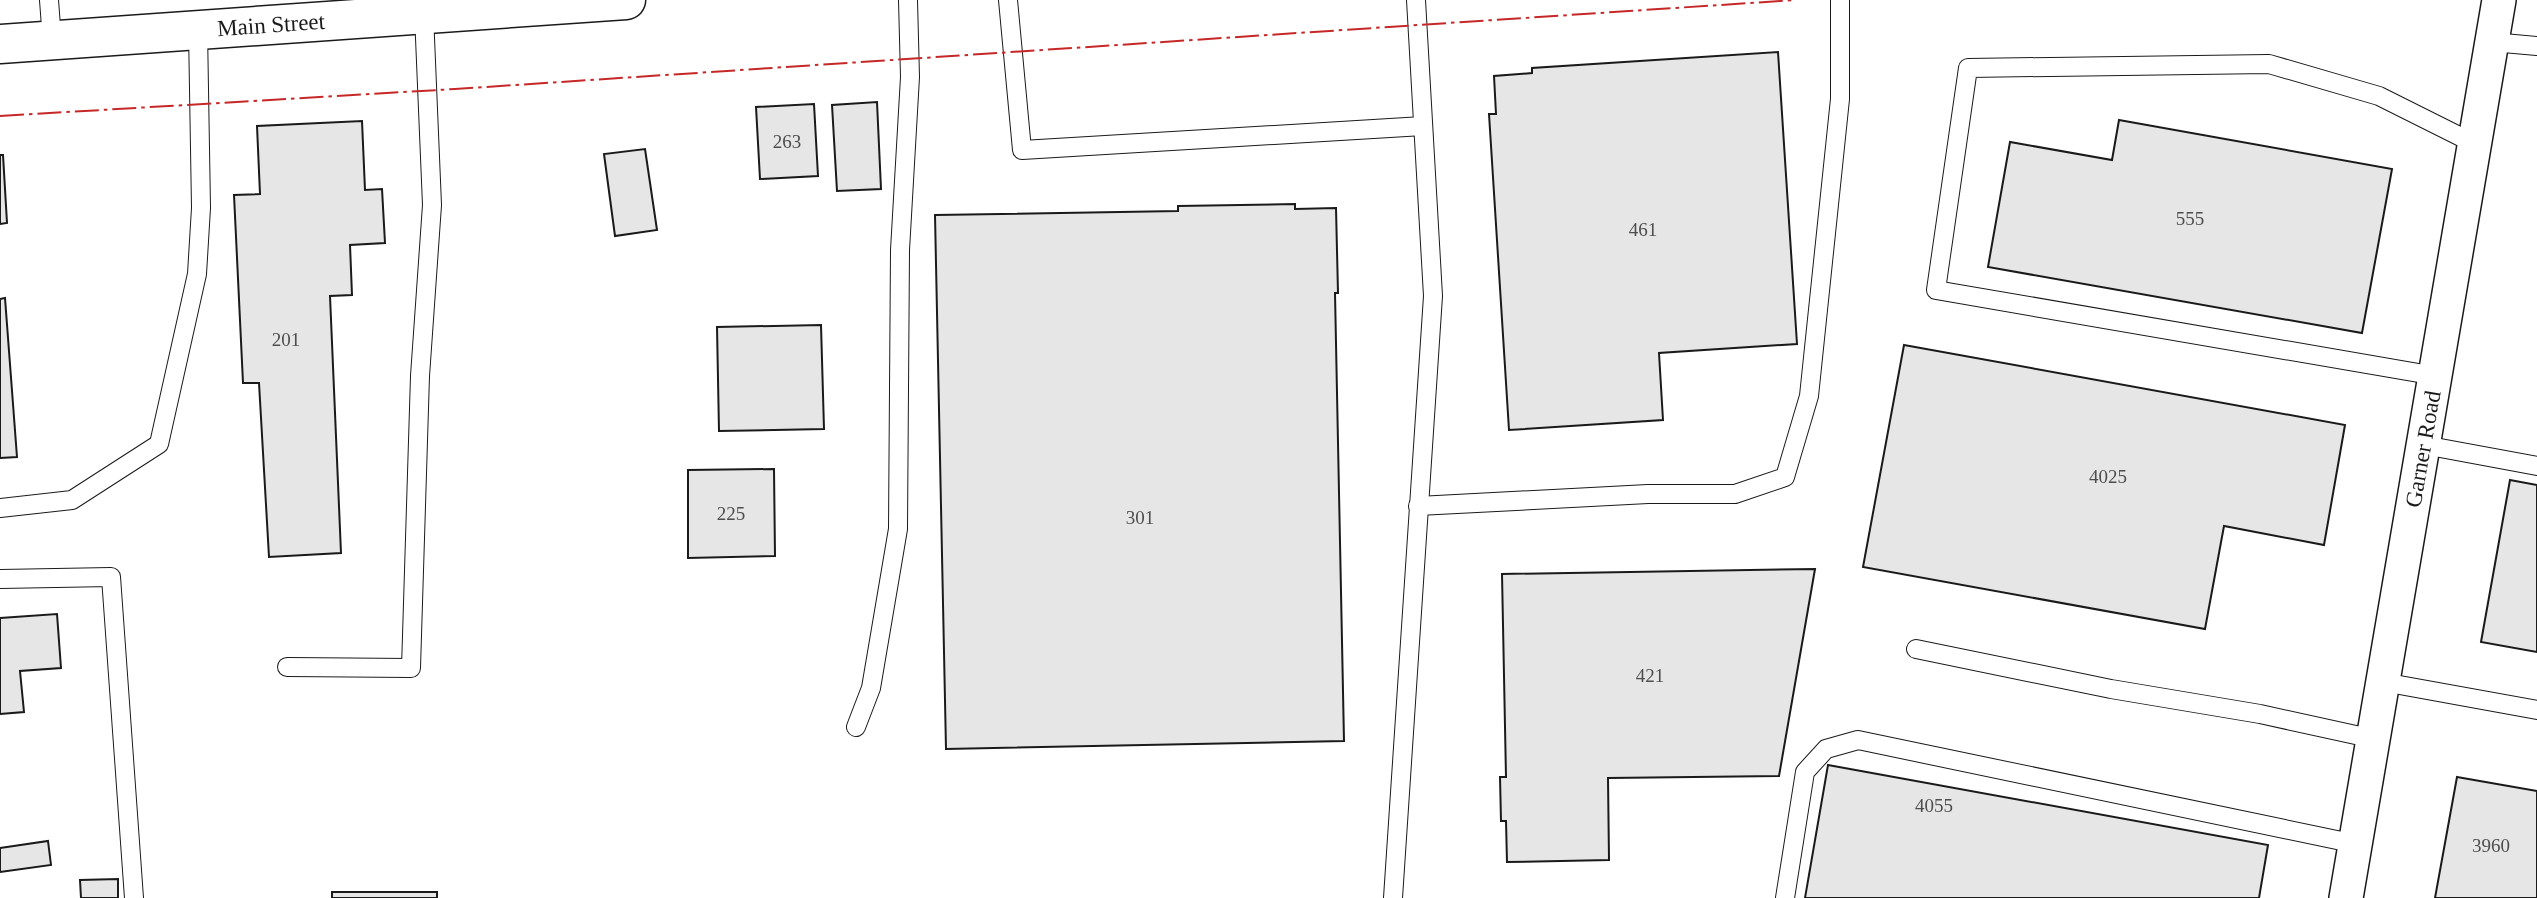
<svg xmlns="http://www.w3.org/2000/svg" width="2537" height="898" font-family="Georgia,serif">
	<rect width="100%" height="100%" fill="#fff"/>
	<g fill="#e6e6e6" stroke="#1a1a1a" stroke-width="2">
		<polygon points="1778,52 1797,344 1659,353 1663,420 1509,430 1489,114 1496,114 1494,76 1532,73 1532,68"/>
		<polygon points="877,102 881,189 837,191 832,105"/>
		<polygon points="814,104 818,176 760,179 756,107"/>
		<polygon points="2119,120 2392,169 2362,333 1988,267 2010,142 2112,160"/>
		<polygon points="362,121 365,190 382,189 385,243 350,245 352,295 330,296 341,553 269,557 259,383 243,383 234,195 260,194 257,126"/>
		<polygon points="645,149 657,230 615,236 604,154"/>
		<polygon points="0,155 3,155 7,223 0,224"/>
		<polygon points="1295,204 1295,209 1336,208 1338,293 1335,293 1344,741 946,749 935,215 1178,211 1178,206"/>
		<polygon points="5,298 17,457 0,458 0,299"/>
		<polygon points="821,325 824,429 719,431 717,327"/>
		<polygon points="1904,345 2345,425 2324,545 2224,526 2205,629 1863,567"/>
		<polygon points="774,469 775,556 688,558 688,470"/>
		<polygon points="2510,480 2537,485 2537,652 2481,642"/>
		<polygon points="1815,569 1779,776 1608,778 1609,860 1507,862 1506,821 1501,821 1500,777 1506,777 1502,574"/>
		<polygon points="57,614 61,668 20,671 24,712 0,714 0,618"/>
		<polygon points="1828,765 2268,845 2259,898 1805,898"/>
		<polygon points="2457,777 2537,791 2537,898 2435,898"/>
		<polygon points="48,841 51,865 0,872 0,848"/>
		<polygon points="118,879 118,898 81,898 80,880"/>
		<rect x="332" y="892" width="105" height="6"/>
	</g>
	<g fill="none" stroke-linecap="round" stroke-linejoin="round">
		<g stroke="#1a1a1a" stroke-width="20">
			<g id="lane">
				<polyline points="49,0 52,40"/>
				<polyline points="1008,0 1022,150 1423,126"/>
				<polyline points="2492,42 2537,46"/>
				<polyline points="2436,376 1936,290 1968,68 2269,64 2379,96 2475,144"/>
				<polyline points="2424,445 2537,466"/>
				<polyline points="1418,506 1648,494 1735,494 1785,477 1809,396 1840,99 1840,0"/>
				<polyline points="0,508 72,500 159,444 197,274 201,208 198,30"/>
				<polyline points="0,579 111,577 134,898"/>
				<polyline points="1916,649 2111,689 2260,714 2374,739"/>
				<polyline points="287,667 411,668 420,376 432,205 424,14"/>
				<polyline points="2383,682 2537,710"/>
				<polyline points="856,727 871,688 898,529 900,250 910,77 908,0"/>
				<polyline points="1393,898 1433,296 1416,0"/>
				<polyline points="1785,898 1805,772 1826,749 1858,740 2356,844"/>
			</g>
		</g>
		<g stroke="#1a1a1a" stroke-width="36">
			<polyline id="street" points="2346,898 2499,0"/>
		</g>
		<g stroke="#1a1a1a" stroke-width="41">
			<polyline id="primary" points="0,44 626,0"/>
		</g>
		<use href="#lane" stroke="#fff" stroke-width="18"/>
		<use href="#street" stroke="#fff" stroke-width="33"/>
		<use href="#primary" stroke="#fff" stroke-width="38"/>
		<polyline stroke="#c62828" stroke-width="2" stroke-dasharray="24 5 3.5 5" stroke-linecap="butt" points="0,116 455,89 1795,0"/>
	</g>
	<g text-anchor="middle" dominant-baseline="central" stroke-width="5" stroke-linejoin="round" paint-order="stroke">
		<g font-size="19" fill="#4d4d4d">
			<text x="787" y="141">263</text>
			<text x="2190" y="218">555</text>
			<text x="1643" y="229">461</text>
			<text x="286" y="339">201</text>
			<text x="2108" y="476">4025</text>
			<text x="731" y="513">225</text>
			<text x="1140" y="517">301</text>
			<text x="1650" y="675">421</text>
			<text x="1934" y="805">4055</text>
			<text x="2491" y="845">3960</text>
		</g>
		<g font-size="23" fill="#1a1a1a" stroke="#fff">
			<text transform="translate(271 25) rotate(-4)">Main Street</text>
			<text transform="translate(2423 449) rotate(-80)">Garner Road</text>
		</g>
	</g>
</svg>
